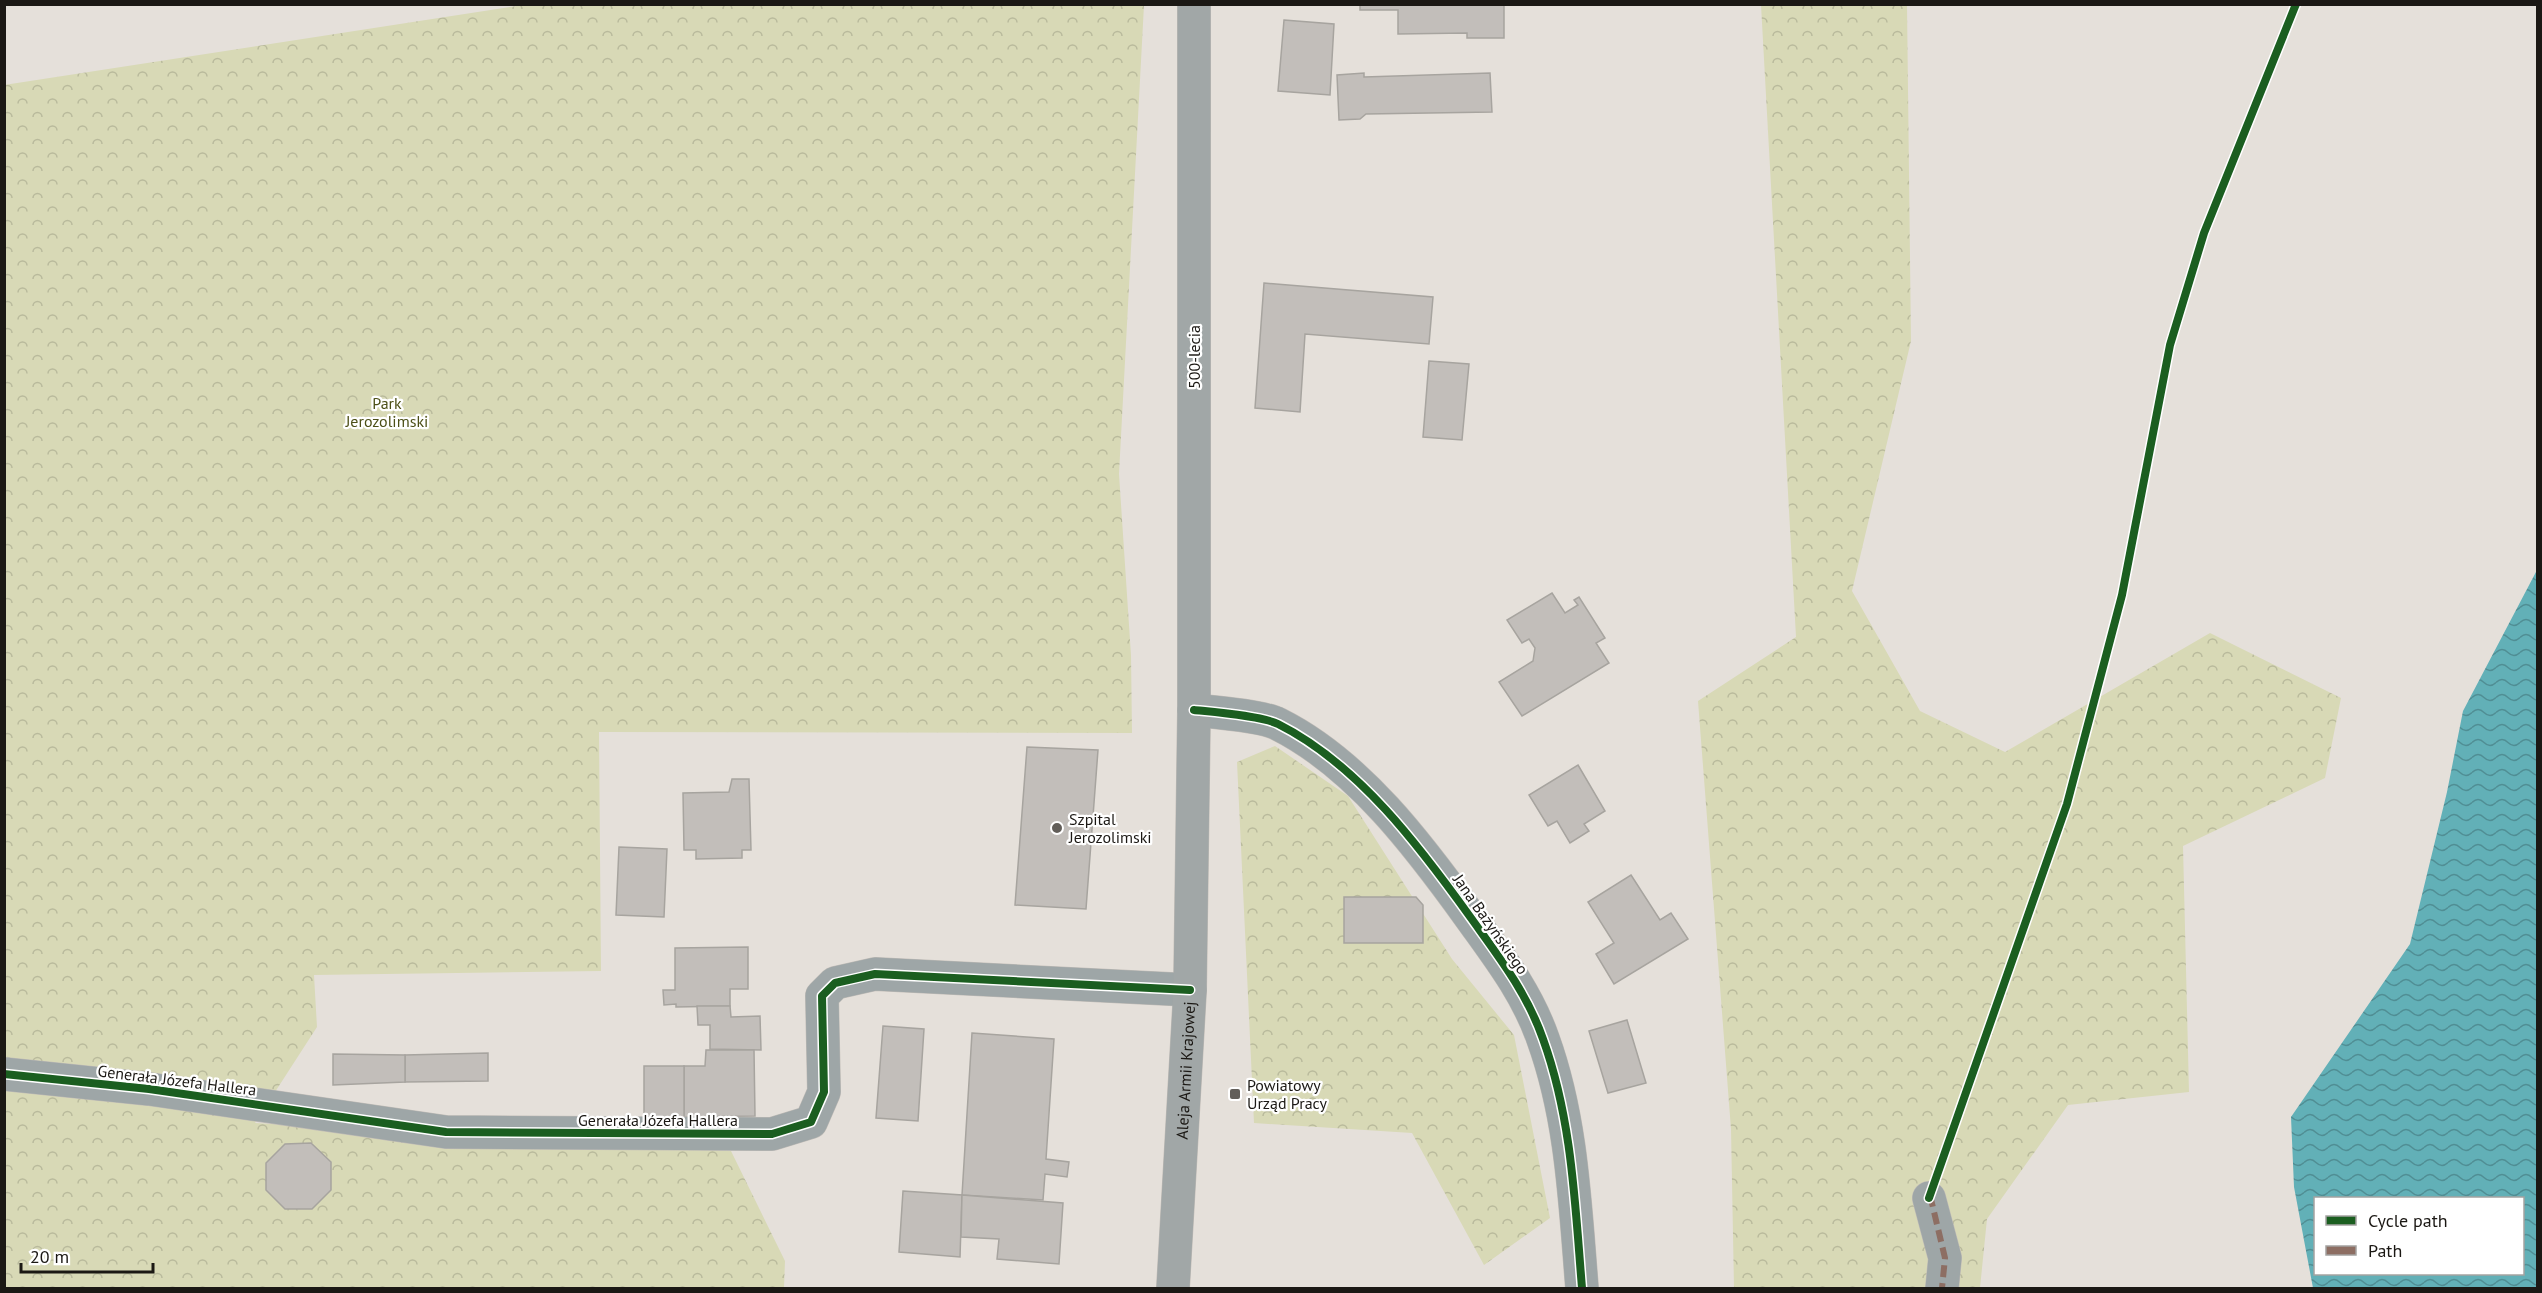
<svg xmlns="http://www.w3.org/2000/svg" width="2542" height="1293" font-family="'PT Sans',sans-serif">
	<defs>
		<pattern id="forest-crowns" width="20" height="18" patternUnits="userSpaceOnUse" patternTransform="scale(1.5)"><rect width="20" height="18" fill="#d8d9b6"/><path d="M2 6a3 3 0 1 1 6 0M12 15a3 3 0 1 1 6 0" fill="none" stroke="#b9ba9c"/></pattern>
		<pattern id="water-waves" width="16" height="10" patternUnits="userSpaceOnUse" patternTransform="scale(1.5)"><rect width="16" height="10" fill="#62b0b7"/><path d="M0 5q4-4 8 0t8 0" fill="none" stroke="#508e94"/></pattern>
	</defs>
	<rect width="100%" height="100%" fill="#e5e0da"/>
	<g fill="url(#forest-crowns)">
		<polygon points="523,5 1144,5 1119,474 1131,655 1132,733 599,732 601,971 314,975 317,1027 255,1123 731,1151 785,1261 784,1288 5,1288 4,85"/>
		<polygon points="1761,5 1907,5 1911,341 1852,591 1920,711 2005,752 2210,633 2341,698 2325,778 2183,846 2189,1092 2068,1105 1987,1219 1980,1288 1734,1288 1731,1129 1698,701 1796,637"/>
		<polygon points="1275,746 1348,796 1452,959 1514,1035 1550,1218 1484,1265 1412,1133 1254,1123 1237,762"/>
	</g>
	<path fill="url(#water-waves)" fill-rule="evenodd" d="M2537 570V1288H2313L2294 1187 2291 1117 2410 944 2447 792 2463 711ZM2316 1198H2522V1274H2316Z"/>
	<g fill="#c2beba" stroke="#a7a49f" stroke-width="1.5">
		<polygon points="1360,4 1504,4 1504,38 1467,38 1467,33 1398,34 1398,10 1360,10"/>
		<polygon points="1284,20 1334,24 1330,95 1278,91"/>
		<polygon points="1364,73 1364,77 1490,73 1492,112 1366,114 1360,119 1339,120 1337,75"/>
		<polygon points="1264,283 1433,297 1429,344 1305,334 1300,412 1255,408"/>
		<polygon points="1429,361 1469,364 1462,440 1423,437"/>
		<polygon points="1552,593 1565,613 1578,605 1574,600 1579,597 1605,638 1596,643 1609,663 1522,716 1499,682 1533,661 1535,648 1529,639 1522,643 1507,620"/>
		<polygon points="1027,747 1098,750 1086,909 1015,905"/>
		<polygon points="1578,765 1605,811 1584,824 1589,831 1570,843 1557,821 1548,826 1529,795"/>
		<polygon points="732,779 749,779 751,850 742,850 742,858 696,859 696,850 684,850 683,793 729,792"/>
		<polygon points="619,847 667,849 664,917 616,915"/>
		<polygon points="1631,875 1660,920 1671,913 1688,939 1614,984 1596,954 1614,943 1588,902"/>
		<polygon points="1344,897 1416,897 1423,905 1423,943 1344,943"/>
		<polygon points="748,947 748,989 730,989 730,1006 676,1007 676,1004 664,1005 663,990 675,990 675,948"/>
		<polygon points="697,1006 730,1006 731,1017 760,1016 761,1050 710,1049 710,1025 698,1025"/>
		<polygon points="1627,1020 1646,1083 1608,1093 1589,1031"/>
		<polygon points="883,1026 924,1029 918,1121 876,1118"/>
		<polygon points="972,1033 1054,1039 1046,1159 1069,1162 1067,1177 1045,1174 1043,1200 962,1195"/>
		<polygon points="706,1050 754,1050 755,1116 684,1117 684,1066 705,1066"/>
		<polygon points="488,1053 488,1081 405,1082 405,1055"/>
		<polygon points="333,1054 405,1055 405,1082 333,1085"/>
		<rect x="644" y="1066" width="40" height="51"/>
		<polygon points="311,1143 331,1162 331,1190 312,1209 285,1209 266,1190 266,1163 285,1144"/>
		<polygon points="903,1191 962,1195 960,1257 899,1252"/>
		<polygon points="962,1195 1063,1203 1059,1264 997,1259 999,1239 961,1237"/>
	</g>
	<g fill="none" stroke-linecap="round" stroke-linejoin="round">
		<g stroke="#c0bcb7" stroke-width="34">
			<polyline id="pedestrian" points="1929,1198 1945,1258 1942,1288"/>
		</g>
		<g stroke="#c0bcb7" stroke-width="34">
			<g id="minor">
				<path d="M1194 710C1213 712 1263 716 1278 724 1358 764 1420 847 1471 918 1499 957 1527 993 1543 1039 1572 1119 1575 1204 1582 1288"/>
				<polyline points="4,1074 149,1089 446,1132 772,1134 811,1122 824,1092 822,996 835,983 875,974 1190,990"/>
			</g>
		</g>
		<g stroke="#c0bcb7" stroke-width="34">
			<g id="primary">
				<path id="s1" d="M1173 1288 1190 990 1194 710V4"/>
			</g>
		</g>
		<use href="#pedestrian" stroke="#9ea6a7" stroke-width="33"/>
		<use href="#minor" stroke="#9ea6a7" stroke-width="33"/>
		<use href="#primary" stroke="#a1a7a7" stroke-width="33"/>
		<polyline stroke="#8d6e63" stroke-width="6" stroke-dasharray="12 6" stroke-linecap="butt" points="1930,1195 1945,1258 1942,1288"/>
		<g stroke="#fff" stroke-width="11">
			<g id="cycleway">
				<path d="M1194 710C1213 712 1263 716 1278 724 1358 764 1420 847 1471 918 1499 957 1527 993 1543 1039 1572 1119 1575 1204 1582 1288"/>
				<polyline points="4,1074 149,1089 446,1132 772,1134 811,1122 824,1092 822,996 835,983 875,974 1190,990"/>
				<polyline points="1929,1198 2067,804 2122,595 2170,345 2204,233 2296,4"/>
			</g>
		</g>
		<use href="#cycleway" stroke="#1b5e20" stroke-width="8"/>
	</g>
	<g fill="#625e59" stroke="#fff" stroke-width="2">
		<circle cx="1057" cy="828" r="6"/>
		<rect x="1229" y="1088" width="12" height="12" rx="3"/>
	</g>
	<g text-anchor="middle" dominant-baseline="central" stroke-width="4.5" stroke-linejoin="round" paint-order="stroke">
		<g font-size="16" fill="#1b1814" stroke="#fff">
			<text transform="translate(1194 357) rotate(-90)">500-lecia</text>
			<text transform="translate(1491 924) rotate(55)">Jana Bażyńskiego</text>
			<text stroke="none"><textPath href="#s1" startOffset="218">Aleja Armii Krajowej</textPath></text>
			<text transform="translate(177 1080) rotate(7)">Generała Józefa Hallera</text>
			<text x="658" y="1120">Generała Józefa Hallera</text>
		</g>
		<g font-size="16" fill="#4c4f17" stroke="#fff">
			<text x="387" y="403">Park<tspan x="387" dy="18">Jerozolimski</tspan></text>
		</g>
		<g font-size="16" fill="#1b1814" stroke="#fff" text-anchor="start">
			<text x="1069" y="819">Szpital<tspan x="1069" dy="18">Jerozolimski</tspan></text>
			<text x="1247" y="1085">Powiatowy<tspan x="1247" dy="18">Urząd Pracy</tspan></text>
		</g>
	</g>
	<rect width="2542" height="1293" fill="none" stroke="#1b1814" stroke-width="12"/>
	<rect x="2314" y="1197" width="210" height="78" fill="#ffffff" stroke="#a4a3a1" stroke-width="1.5"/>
	<rect x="2326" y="1216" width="30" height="9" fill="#1b5e20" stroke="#a4a3a1" stroke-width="1.5"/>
	<text x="2368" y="1227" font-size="18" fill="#1b1814">Cycle path</text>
	<rect x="2326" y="1246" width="30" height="9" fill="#8d6e63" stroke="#a4a3a1" stroke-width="1.5"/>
	<text x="2368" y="1257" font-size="18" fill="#1b1814">Path</text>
	<path d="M21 1263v9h132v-9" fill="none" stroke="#1b1814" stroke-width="3"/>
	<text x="30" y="1263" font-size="18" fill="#1b1814" stroke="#ffffff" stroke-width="4.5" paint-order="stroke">20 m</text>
</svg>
